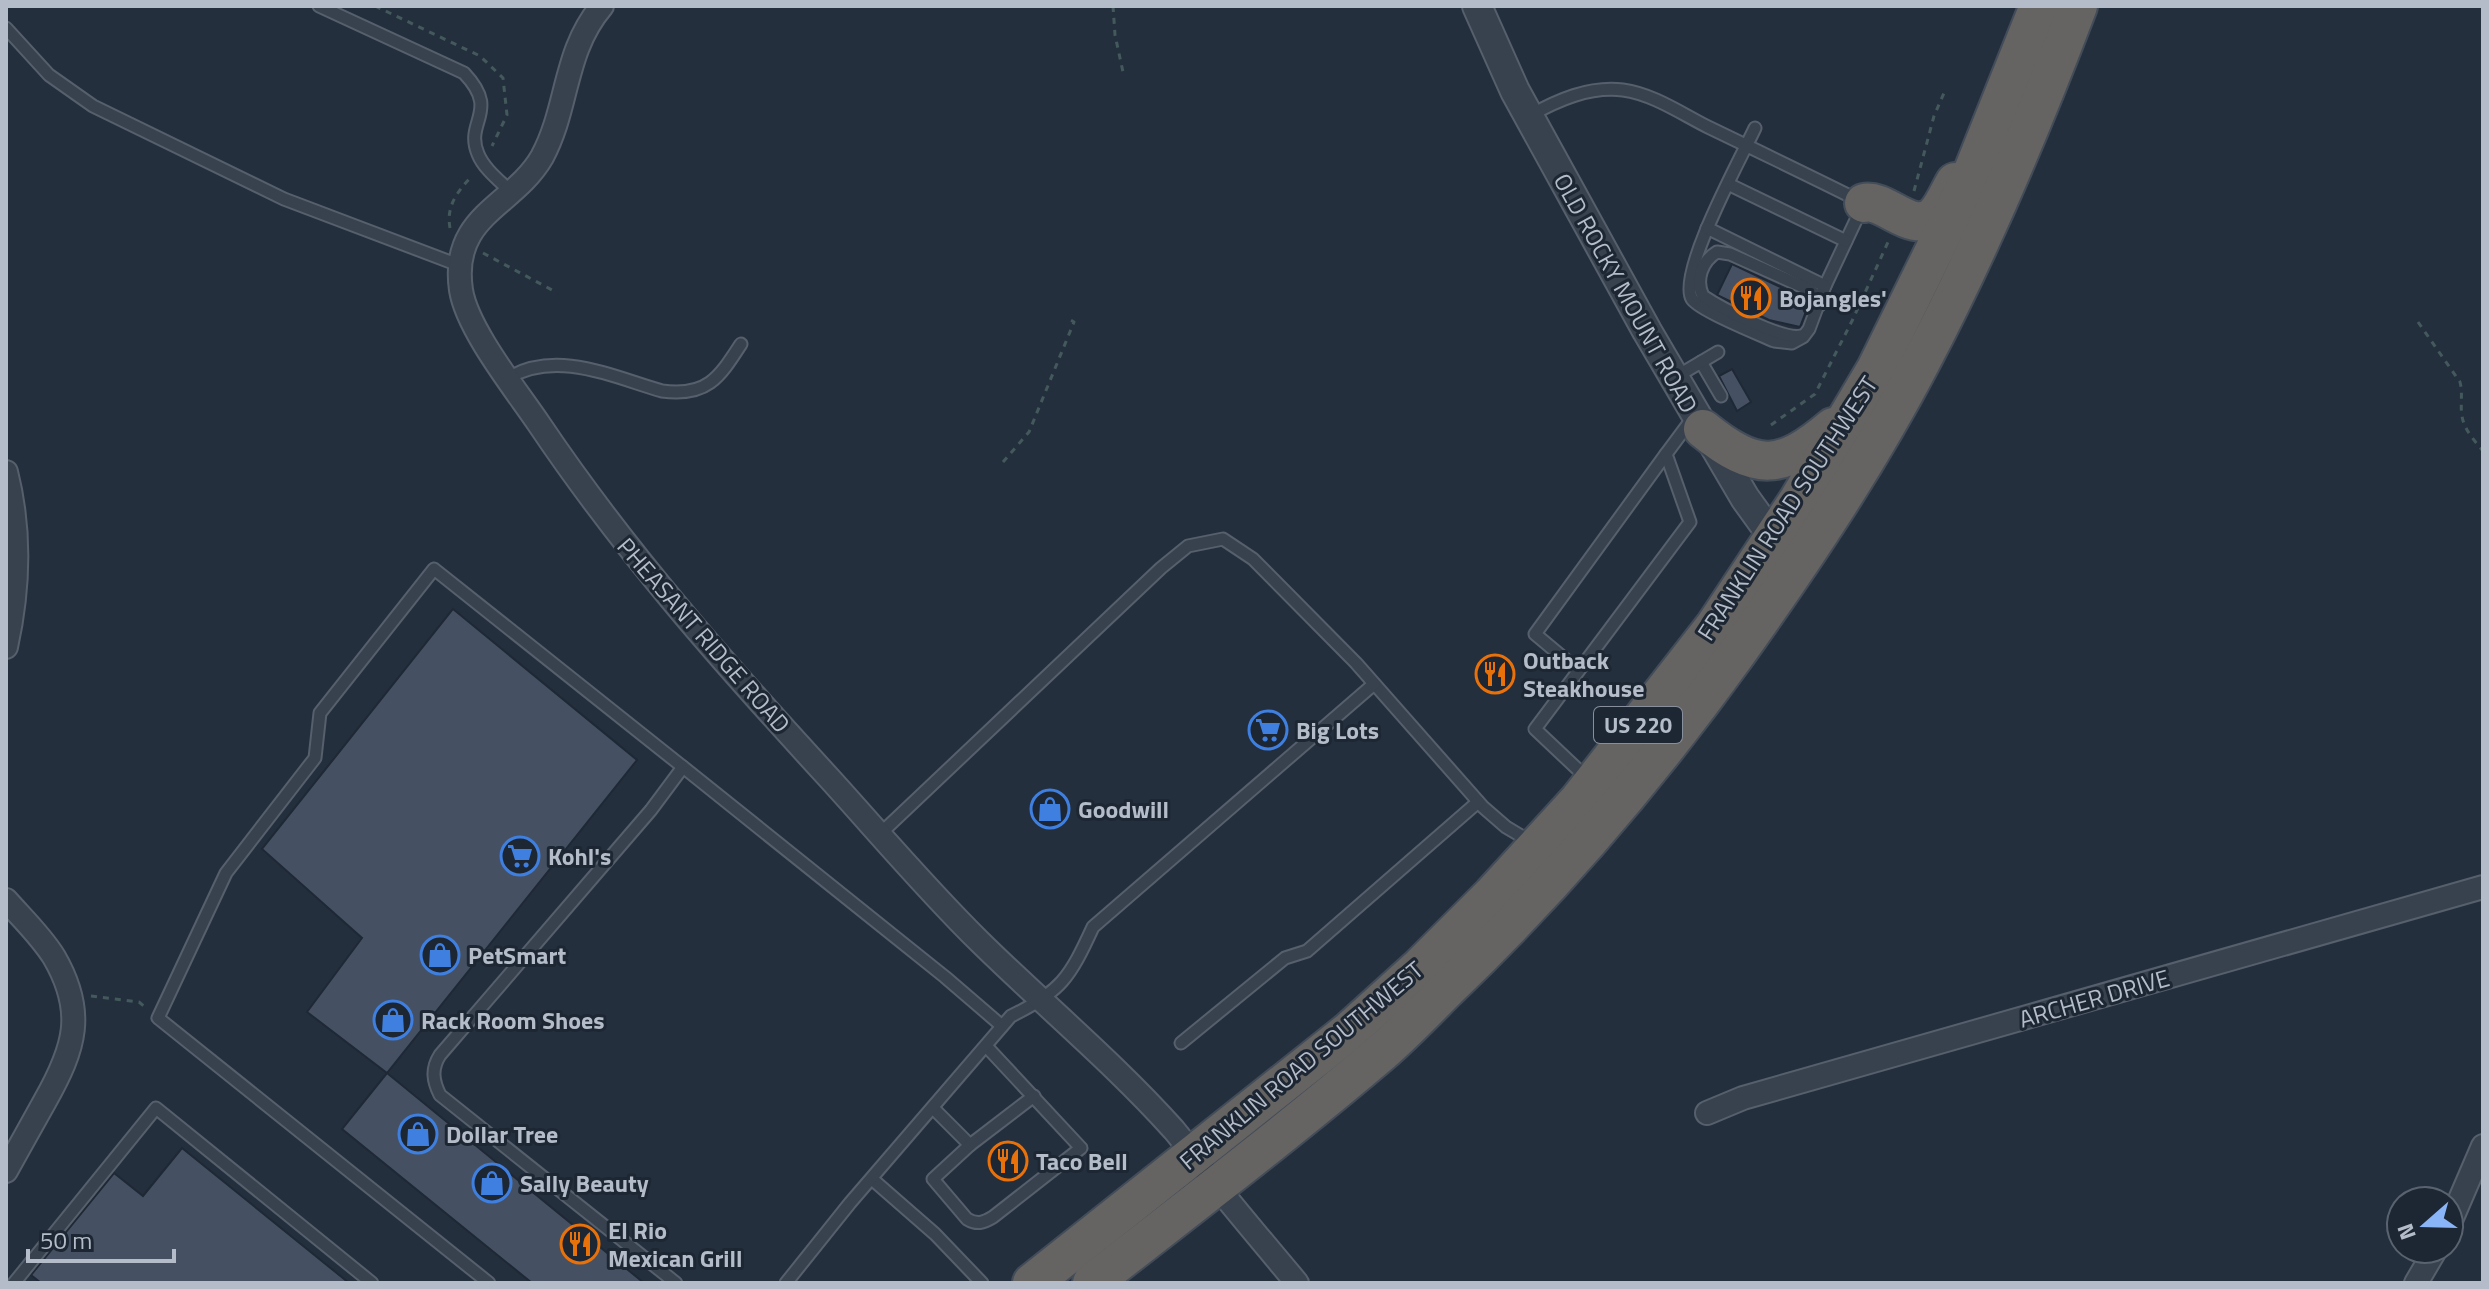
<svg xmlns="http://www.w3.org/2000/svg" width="2489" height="1289" font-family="'Titillium Web',sans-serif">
	<rect width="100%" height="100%" fill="#242f3e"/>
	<g fill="#455162" stroke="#1f2835" stroke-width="2">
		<polygon points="1732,264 1810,301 1800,327 1769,320 1717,295"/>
		<polygon points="1732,369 1751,402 1737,411 1719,376"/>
		<polygon points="453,609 637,760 387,1073 307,1012 362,938 262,849"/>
		<polygon points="387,1073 644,1283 532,1283 342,1129"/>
		<polygon points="182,1148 349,1283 41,1283 31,1275 114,1173 143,1196"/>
	</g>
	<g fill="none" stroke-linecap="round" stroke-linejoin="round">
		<g stroke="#565f6c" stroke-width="15">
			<g id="service">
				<path d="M319 6 464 73C501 112 464 121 478 154 484 169 500 181 511 192"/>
				<polyline points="6,28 49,75 93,106 284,199 461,266"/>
				<path d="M1529 116C1558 100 1589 86 1623 90 1653 94 1682 114 1708 127 1760 152 1812 177 1864 203L1825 286 1809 329 1803 337 1792 343 1774 341C1758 334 1699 310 1692 299 1677 274 1742 156 1755 128"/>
				<polyline points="1728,184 1846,241"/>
				<polyline points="1707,228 1825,286"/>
				<path d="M1801 336C1782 340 1721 308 1703 296 1695 280 1702 261 1717 252L1730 254 1810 290 1818 297 1820 305"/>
				<polyline points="1701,362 1721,396"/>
				<path d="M508 378C557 349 613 377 662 391 707 397 719 378 741 344"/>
				<polyline points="1674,378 1718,352"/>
				<polyline points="1578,670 1535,634 1666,454"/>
				<polyline points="1589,780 1535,729 1690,522 1666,454 1692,419"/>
				<polyline points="880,834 1161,568 1188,546 1223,539 1253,559 1356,663 1483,807 1506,827 1533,843"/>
				<polyline points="1181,1043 1285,958 1307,951 1478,802"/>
				<path d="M933 1108 970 1145 933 1179 967 1219C977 1225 983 1223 993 1217L1081 1148 986 1046"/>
				<polyline points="970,1145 1034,1096"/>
				<polyline points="872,1179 935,1234 982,1283"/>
				<polyline points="14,1283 156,1108 372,1283"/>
				<polyline points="489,1283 158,1018 226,873 315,758 320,713 434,569 683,767"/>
				<path d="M676 1283 440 1095C433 1081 431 1069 440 1055L651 810 683 767 945 977 1002 1026"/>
				<path d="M786 1283 850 1203 1011 1016C1061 992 1070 977 1093 927L1374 684"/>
			</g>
		</g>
		<g stroke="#565f6c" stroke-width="26">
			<g id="minor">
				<path d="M602 6C563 52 569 107 542 157 513 207 450 215 461 290 467 329 516 390 539 424 625 552 726 666 830 779 879 833 927 890 980 942 1044 1005 1114 1063 1174 1130 1190 1149 1203 1169 1219 1189 1244 1220 1271 1252 1297 1283"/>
				<path d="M6 472C21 531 19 588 6 647"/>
				<path d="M6 900C22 918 41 936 54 957 86 1012 75 1048 45 1101 32 1124 19 1148 6 1171"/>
				<polyline points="1707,1113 1743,1098 2483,887"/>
				<polyline points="2449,1225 2483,1146"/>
				<polyline points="2416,1283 2436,1249"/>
			</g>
		</g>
		<g stroke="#565f6c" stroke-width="32">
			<polyline id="tertiary" points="1477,6 1515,91 1647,331 1745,498 1784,552"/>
		</g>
		<g stroke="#434c59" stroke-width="42">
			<g id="trunk">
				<path d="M1864 203C1886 198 1912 236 1935 215 1943 207 1949 192 1955 182"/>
				<path d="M1703 429C1757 473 1782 470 1833 427"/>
				<polyline points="1032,1283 1348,1032 1421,966 1492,895 1579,800 1714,627 1799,499 1876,369 1971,176 2039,6"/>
				<path d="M1092 1283C1189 1207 1288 1132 1382 1052 1405 1032 1426 1010 1447 989 1555 886 1650 774 1737 653 1804 559 1869 462 1922 360 1982 246 2032 127 2078 6"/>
			</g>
		</g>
		<g stroke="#44595c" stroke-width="3" stroke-dasharray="6 6" stroke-linecap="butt">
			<polyline points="375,6 480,56 503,78 507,115 492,146"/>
			<polyline points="1113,6 1115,35 1123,72"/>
			<polyline points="1914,191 1934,116 1944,93"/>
			<path d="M450 228C446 206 457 192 472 176"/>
			<polyline points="483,253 554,291"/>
			<path d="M2418 322 2460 382C2463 394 2460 404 2462 416 2464 430 2475 441 2483 451"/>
			<polyline points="1771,425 1815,394 1853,319 1889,240"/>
			<polyline points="1003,462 1029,432 1074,322 1069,319"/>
			<polyline points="91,996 139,1002 145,1007"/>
		</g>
		<use href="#service" stroke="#38414e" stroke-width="11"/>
		<use href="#minor" stroke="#38414e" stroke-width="22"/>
		<use href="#tertiary" stroke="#38414e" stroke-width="28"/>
		<use href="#trunk" stroke="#656462" stroke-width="38"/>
	</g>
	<defs>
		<g id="restaurant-ring" transform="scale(2)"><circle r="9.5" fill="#1d2633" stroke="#e8710a" stroke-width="1.5"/><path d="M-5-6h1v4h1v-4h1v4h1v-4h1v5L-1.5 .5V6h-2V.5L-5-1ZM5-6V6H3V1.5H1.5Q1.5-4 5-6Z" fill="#e8710a"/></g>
		<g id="supermarket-ring" transform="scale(2)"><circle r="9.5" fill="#1d2633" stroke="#3f7fe0" stroke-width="1.5"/><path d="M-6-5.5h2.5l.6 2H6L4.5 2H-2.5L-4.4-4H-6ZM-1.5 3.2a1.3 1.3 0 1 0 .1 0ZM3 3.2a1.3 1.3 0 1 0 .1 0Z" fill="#3f7fe0"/></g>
		<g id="shop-ring" transform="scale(2)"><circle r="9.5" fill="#1d2633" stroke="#3f7fe0" stroke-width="1.5"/><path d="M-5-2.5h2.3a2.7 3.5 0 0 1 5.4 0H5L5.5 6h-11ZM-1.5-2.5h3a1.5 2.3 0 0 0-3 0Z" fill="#3f7fe0"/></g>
	</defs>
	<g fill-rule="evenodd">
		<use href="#restaurant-ring" x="1751" y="298"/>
		<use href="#restaurant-ring" x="1495" y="674"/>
		<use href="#supermarket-ring" x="1268" y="730"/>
		<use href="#shop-ring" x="1050" y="809"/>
		<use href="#supermarket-ring" x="520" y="856"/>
		<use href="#shop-ring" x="440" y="955"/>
		<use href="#shop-ring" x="393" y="1020"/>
		<use href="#shop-ring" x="418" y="1134"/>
		<use href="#restaurant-ring" x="1008" y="1161"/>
		<use href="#shop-ring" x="492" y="1183"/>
		<use href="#restaurant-ring" x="580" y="1244"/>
	</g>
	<g text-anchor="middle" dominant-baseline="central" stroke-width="6" stroke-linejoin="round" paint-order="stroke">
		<rect fill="#1d2633" stroke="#878f9c" stroke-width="2" x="1594" y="707" width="88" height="36" rx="6"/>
		<g font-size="22" font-weight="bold" fill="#b4bcc9">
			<text x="1638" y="725">US 220</text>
		</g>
		<g font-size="24" fill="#b4bcc9" stroke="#1d2633">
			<text transform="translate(1626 293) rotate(61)">OLD ROCKY MOUNT ROAD</text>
			<text transform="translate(1787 508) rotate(-57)">FRANKLIN ROAD SOUTHWEST</text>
			<text transform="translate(704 635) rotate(49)">PHEASANT RIDGE ROAD</text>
			<text transform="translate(2094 998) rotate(-16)">ARCHER DRIVE</text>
			<text transform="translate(1301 1065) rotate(-40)">FRANKLIN ROAD SOUTHWEST</text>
		</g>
		<g font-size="24" font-weight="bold" fill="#b4bcc9" stroke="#1d2633" text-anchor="start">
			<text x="1779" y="298">Bojangles'</text>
			<text x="1523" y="660">Outback<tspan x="1523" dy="28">Steakhouse</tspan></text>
			<text x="1296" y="730">Big Lots</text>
			<text x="1078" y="809">Goodwill</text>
			<text x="548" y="856">Kohl's</text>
			<text x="468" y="955">PetSmart</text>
			<text x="421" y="1020">Rack Room Shoes</text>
			<text x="446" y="1134">Dollar Tree</text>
			<text x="1036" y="1161">Taco Bell</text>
			<text x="520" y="1183">Sally Beauty</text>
			<text x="608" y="1230">El Rio<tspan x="608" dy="28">Mexican Grill</tspan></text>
		</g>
	</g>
	<rect width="2489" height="1289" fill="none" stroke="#b4bcc9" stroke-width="16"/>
	<g transform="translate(2425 1225) rotate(250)"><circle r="38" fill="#1d2633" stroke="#59626f" stroke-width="2"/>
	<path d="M0-6L14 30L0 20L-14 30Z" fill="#8ab4f8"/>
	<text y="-12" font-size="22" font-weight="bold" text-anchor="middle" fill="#b4bcc9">N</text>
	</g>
	<path d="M28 1249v12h146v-12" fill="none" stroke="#b4bcc9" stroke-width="4"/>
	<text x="40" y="1249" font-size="24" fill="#b4bcc9" stroke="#1d2633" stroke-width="6" paint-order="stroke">50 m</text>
</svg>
